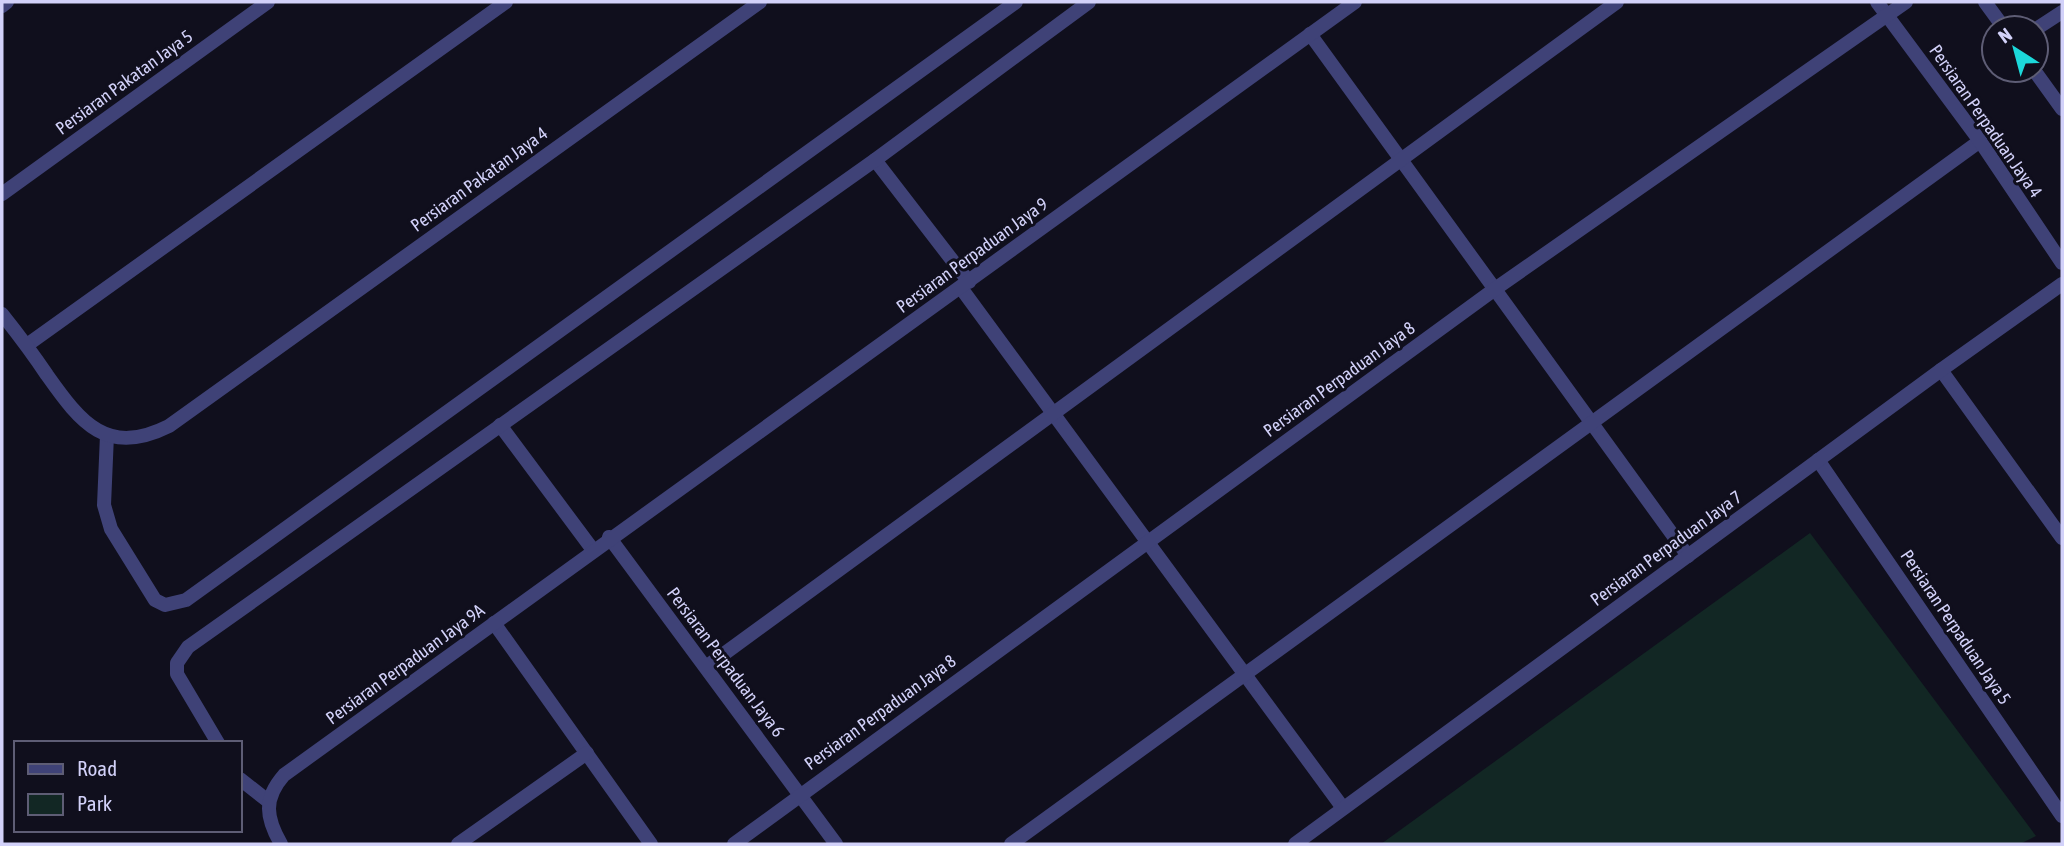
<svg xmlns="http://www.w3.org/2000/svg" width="2064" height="846" font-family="'Asap Condensed',sans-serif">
	<rect width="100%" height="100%" fill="#100f1d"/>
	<polygon fill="#122724" points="1810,533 2036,836 2020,844 1381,844"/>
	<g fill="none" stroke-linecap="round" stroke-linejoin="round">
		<g stroke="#3f4277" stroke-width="14">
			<polyline points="2,6 7,2"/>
			<polyline points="1310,34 1688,556"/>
			<polyline points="875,160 969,282"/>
			<polyline points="961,288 1343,808"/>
			<polyline points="27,345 506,2"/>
			<polyline points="1941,370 2062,538"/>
			<polyline points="500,425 593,550"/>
			<polyline points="107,435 104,505 111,529 155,600 165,605 186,600 1016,2"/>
			<polyline points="494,623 651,844"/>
			<polyline points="706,667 1617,2"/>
			<polyline points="218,743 177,674 177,663 188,647 875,160 1089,2"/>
			<polyline points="240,779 268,801"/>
			<polyline points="458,844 587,753"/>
			<polyline points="1011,844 1980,141"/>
		</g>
		<g stroke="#3f4277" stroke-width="14">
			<polyline points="1877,2 1980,141 2062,263"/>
			<polyline points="2036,29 2062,12"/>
			<polyline points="2,194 268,2"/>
			<path d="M2 314C18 334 33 354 47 375 81 423 107 457 169 426L760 2"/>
			<polyline points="1818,460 2062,816"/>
			<polyline points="609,537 836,844"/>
			<path d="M281 844C266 818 263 799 284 775L1355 2"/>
			<polyline points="734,844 1495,289 1906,2"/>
			<polyline points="1295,844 1941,370 2062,284"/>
		</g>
		<g stroke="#3f4277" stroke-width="14">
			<polyline points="1985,2 2004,28"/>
			<polyline points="2034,70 2062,109"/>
		</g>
	</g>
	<g text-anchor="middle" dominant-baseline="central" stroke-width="6" stroke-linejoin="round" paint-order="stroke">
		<g font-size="18" fill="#d2d1f9" stroke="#100f1d">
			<text transform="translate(124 82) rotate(-36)">Persiaran Pakatan Jaya 5</text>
			<text transform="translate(1986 121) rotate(55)">Persiaran Perpaduan Jaya 4</text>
			<text transform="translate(479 179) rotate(-36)">Persiaran Pakatan Jaya 4</text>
			<text transform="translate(972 255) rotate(-36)">Persiaran Perpaduan Jaya 9</text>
			<text transform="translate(1339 379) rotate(-36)">Persiaran Perpaduan Jaya 8</text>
			<text transform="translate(1666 548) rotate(-36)">Persiaran Perpaduan Jaya 7</text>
			<text transform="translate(1956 627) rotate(56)">Persiaran Perpaduan Jaya 5</text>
			<text transform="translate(726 662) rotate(53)">Persiaran Perpaduan Jaya 6</text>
			<text transform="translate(405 664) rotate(-36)">Persiaran Perpaduan Jaya 9A</text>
			<text transform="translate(880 712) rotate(-36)">Persiaran Perpaduan Jaya 8</text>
		</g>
	</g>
	<rect width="2064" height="846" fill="none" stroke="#d2d1f9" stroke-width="7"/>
	<rect x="14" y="741" width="228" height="91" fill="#100f1d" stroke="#5e5d75" stroke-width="2"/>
	<rect x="28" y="764" width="35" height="10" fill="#3f4277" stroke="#5e5d75" stroke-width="2"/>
	<text x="77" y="776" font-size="21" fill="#d2d1f9">Road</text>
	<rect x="28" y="794" width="35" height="21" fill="#122724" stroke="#5e5d75" stroke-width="2"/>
	<text x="77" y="811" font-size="21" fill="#d2d1f9">Park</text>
	<g transform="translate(2015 49) rotate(324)"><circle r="33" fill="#100f1d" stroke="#5e5d75" stroke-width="2"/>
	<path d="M0-5L12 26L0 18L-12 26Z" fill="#1cd8da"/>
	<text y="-10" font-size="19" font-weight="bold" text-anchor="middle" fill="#d2d1f9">N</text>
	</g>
</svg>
